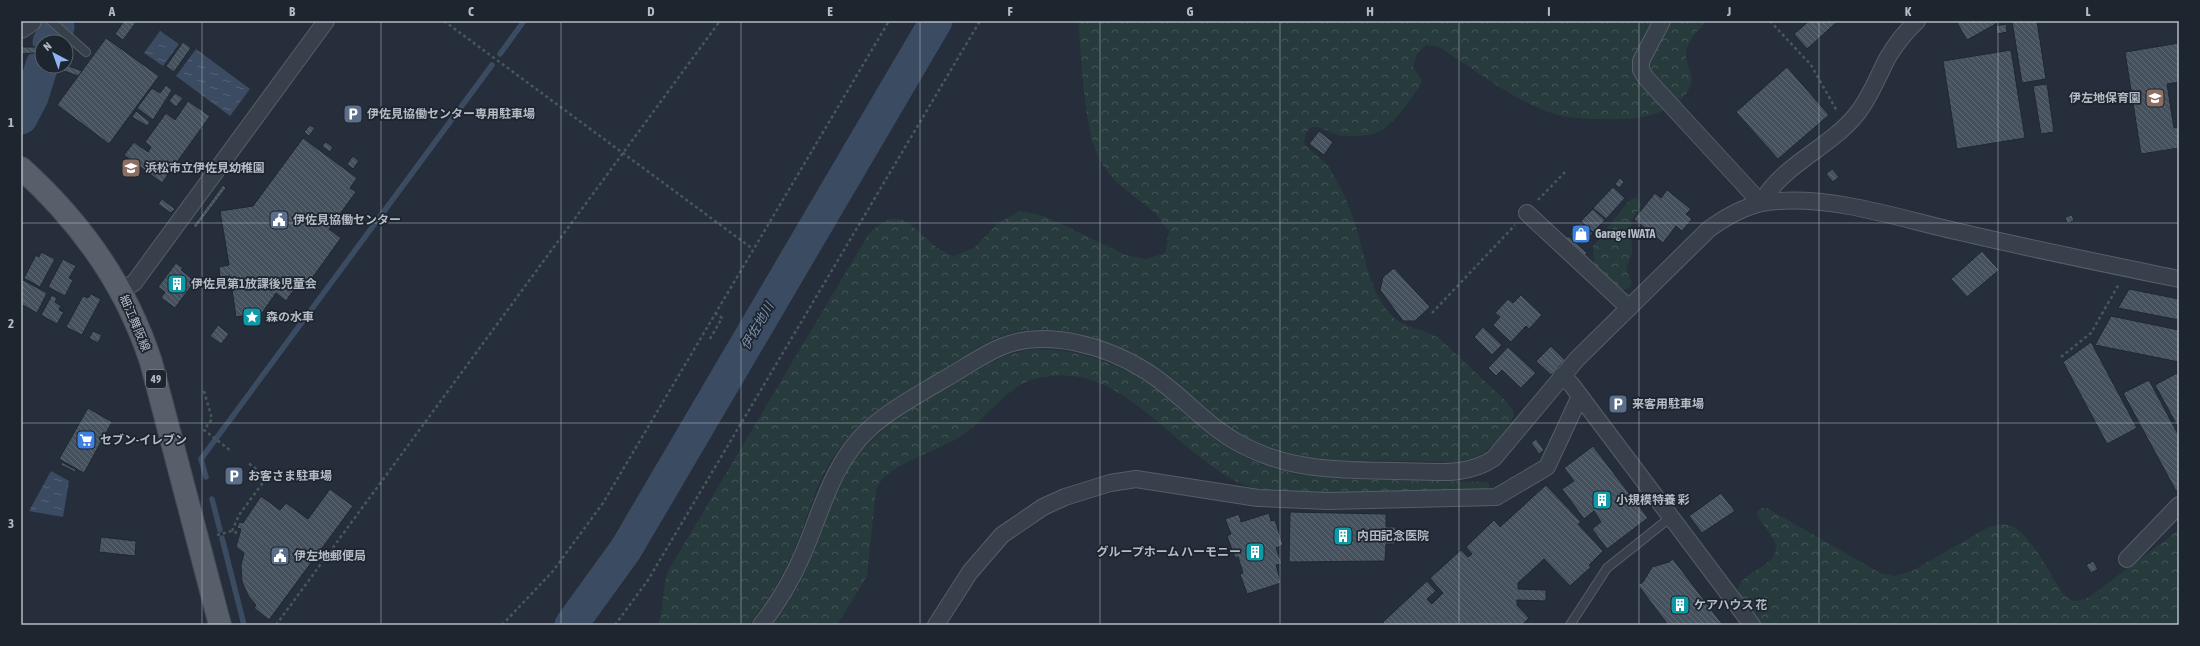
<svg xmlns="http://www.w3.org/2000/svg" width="2200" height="646" font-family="'Asap Condensed','Noto Sans JP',sans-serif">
	<defs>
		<pattern id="forest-crowns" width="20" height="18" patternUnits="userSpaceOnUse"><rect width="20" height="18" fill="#273b3c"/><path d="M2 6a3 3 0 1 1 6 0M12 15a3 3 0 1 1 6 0" fill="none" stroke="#445557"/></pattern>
		<pattern id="water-ripples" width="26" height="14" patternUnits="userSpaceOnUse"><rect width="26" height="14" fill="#3b4b62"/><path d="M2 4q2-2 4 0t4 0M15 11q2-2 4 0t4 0" fill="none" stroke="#556377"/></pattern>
		<pattern id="building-back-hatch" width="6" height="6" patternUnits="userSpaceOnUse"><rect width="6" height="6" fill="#46515e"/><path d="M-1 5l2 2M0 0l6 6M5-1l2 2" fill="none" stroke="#5e6874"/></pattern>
	</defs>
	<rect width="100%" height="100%" fill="#252e3a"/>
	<g fill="url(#forest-crowns)">
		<path d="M1078 21H1707C1699 29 1688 40 1686 51 1684 67 1699 77 1686 94 1672 112 1645 118 1623 119 1600 119 1576 120 1554 114 1516 102 1472 68 1439 47L1426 45 1417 54 1413 67 1422 80C1417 94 1395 122 1382 130 1373 136 1354 137 1343 136 1331 134 1323 126 1311 127L1306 133 1304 143C1311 152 1321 157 1328 166 1338 181 1347 201 1353 218 1365 251 1367 290 1392 316 1406 330 1425 328 1440 339L1507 402 1512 409 1514 416C1501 439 1485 458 1459 462L1332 460C1292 456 1249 445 1218 419 1195 400 1175 378 1150 362 1115 342 1070 326 1029 330 995 333 965 356 936 374 911 389 885 402 863 422 850 433 840 447 831 461 814 488 807 520 794 550 783 577 767 601 749 625H658C664 607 662 589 668 571L868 235C900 203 908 225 935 246 940 251 948 253 954 256L974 248 997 224 1020 211 1044 216 1126 255 1146 259 1165 253 1169 231C1165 226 1160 219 1156 214 1139 198 1117 187 1104 167 1083 137 1082 59 1078 21Z"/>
		<path d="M1637 198 1641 205 1631 222 1632 253 1626 269 1631 281V286C1626 290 1623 291 1617 289L1594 265 1593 246 1627 203 1632 199Z"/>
		<path d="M1031 349C1075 348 1120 362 1155 389 1192 417 1212 445 1258 463 1300 479 1342 479 1386 480 1419 481 1453 481 1486 482L1489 484V487L1486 489C1427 490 1367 494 1308 492 1291 491 1272 493 1256 489 1183 468 1129 362 1047 377 1039 378 1031 379 1024 383 999 396 982 423 958 438 938 451 884 465 876 490L867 576 837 625H773C789 604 802 581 812 557 824 529 831 499 846 473 877 420 942 392 992 362L1004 356Z"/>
		<path d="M1762 508H1767L1880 573 1895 576 1912 571 1987 528C1996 525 2002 523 2011 526 2029 531 2052 578 2063 594 2072 603 2078 602 2089 597L2179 530V625H1762L1740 596 1738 590C1742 571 1768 570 1775 553 1781 539 1759 525 1757 512Z"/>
	</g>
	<g fill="url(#water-ripples)">
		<polygon points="160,31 179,44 163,66 144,53"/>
		<polygon points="196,49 250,89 230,116 176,76"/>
		<polygon points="51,471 69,481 63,517 29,511"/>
	</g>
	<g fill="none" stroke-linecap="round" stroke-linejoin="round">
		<g stroke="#3b4b62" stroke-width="5.5">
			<polyline points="58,27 64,21"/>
			<polyline points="500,54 524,21"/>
			<polyline points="206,477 201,459 492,65"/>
			<polyline points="212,499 220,530"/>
			<polyline points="222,538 244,625"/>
		</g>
		<g stroke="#3b4b62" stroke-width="33">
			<polyline points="49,42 58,27"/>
			<polyline points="21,118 32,97 42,65"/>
			<polyline points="571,625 626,549 936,21"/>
		</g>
	</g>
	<g fill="url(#building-back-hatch)" stroke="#1f2731">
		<polygon points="124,21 137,21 123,40 115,34"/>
		<polygon points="1809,21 1838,21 1807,49 1794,34"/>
		<polygon points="1956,21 2001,21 1967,40"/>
		<polygon points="2012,21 2037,21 2046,79 2022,83"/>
		<polygon points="2006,24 2007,32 1997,34 1996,26"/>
		<polygon points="106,38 159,76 109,144 57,105"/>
		<polygon points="183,42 191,48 174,72 166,66"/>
		<polygon points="2179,43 2179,82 2167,84 2174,128 2179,127 2179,148 2141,154 2125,52"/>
		<polygon points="21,47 37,47 42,51 42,60 34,53 21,54"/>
		<polygon points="2011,50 2025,138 1957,149 1943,61"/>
		<polygon points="66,65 82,71 78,76 50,66"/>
		<polygon points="1787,67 1829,115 1778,159 1736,112"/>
		<polygon points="2047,84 2054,132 2041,134 2033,86"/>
		<polygon points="166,85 172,90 153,120 137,108 152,88 160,93"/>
		<polygon points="175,93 183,98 176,107 169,101"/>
		<polygon points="188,101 210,116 162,183 124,155 134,142 148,152 151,147 145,142 166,113 175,120"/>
		<polygon points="136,111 150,122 147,126 132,117"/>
		<polygon points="310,125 315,128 309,136 304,132"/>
		<polygon points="1319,131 1333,142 1324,155 1309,144"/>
		<polygon points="303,138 357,178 350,188 356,192 329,229 341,238 305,288 298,284 286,301 276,293 262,313 236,317 230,276 220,277 219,267 229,265 220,211 253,206"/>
		<polygon points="326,142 333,147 330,152 322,146"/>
		<polygon points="353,156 359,161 353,169 347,164"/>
		<polygon points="1832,169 1839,177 1833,182 1826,174"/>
		<polygon points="1620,178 1624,182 1619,188 1615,184"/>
		<polygon points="223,185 226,188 196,228 193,226"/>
		<polygon points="1613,187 1625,198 1606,219 1593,208"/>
		<polygon points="1667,190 1691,209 1686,214 1692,219 1682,231 1676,226 1663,243 1634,219 1655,193 1661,198"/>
		<polygon points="162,199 175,209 171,213 158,204"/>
		<polygon points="1593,209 1605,220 1593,232 1581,221"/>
		<polygon points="2072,215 2074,221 2067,223 2065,217"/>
		<polygon points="1581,223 1593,233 1582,245 1570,234"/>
		<polygon points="1568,236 1587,253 1582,258 1564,241"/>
		<polygon points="1982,251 1999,270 1967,297 1951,279"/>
		<polygon points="41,252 55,259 40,287 24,278 36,255 39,257"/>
		<polygon points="63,259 76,266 69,278 73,280 65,296 48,287"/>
		<polygon points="176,263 183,268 181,270 195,281 175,308 161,298 165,292 158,287"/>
		<polygon points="1394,268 1430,307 1415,321 1403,321 1380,290 1383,277"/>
		<polygon points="23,280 47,293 37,313 21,304 21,284"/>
		<polygon points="2129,289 2179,299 2179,320 2118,308"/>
		<polygon points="91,294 101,299 82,335 66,327 83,296 88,298"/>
		<polygon points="52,295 57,298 55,302 61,306 59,310 64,312 57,324 41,315"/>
		<polygon points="1521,295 1542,315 1529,329 1526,326 1511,342 1493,325 1500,317 1495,313 1508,299 1513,303"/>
		<polygon points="2111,316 2179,330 2179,362 2095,345"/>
		<polygon points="218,325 229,334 221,344 210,336"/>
		<polygon points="1483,327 1502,345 1492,355 1474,337"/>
		<polygon points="93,331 102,335 98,343 89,338"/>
		<polygon points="2091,342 2137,428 2107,444 2063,362"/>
		<polygon points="1551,346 1565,360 1551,375 1536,361"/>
		<polygon points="1508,347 1536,373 1521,388 1502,370 1496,376 1488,368"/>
		<polygon points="2179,372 2179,429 2155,385"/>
		<polygon points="2149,380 2179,436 2179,490 2176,491 2123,393"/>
		<polygon points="88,408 112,422 84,473 59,459"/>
		<polygon points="1536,439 1544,450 1539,454 1531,443"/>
		<polygon points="1593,446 1648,518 1607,549 1592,529 1601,522 1594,511 1584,519 1562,489 1574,481 1564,468"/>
		<polygon points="62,462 76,470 75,472 61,465"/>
		<polygon points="1546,485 1581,522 1578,524 1603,551 1589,565 1591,567 1570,586 1544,559 1518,583 1518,589 1546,590 1546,601 1517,600 1517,605 1529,618 1522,625 1386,625 1383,622 1427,581 1436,591 1427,599 1432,604 1443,593 1430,578 1461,550 1468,557 1472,554 1466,547 1494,520 1500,527"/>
		<polygon points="330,489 353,506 269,620 254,608 256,605 249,597 242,582 241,565 244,553 236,547 241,529 237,528 239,522 243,523 261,496 280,510 286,503 308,519"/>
		<polygon points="1721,493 1735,511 1702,533 1689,516"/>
		<polygon points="1290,512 1386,514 1386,527 1396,527 1395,544 1386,544 1385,561 1289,562"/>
		<polygon points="1269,513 1271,521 1275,520 1283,545 1276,548 1282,564 1276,565 1281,583 1247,594 1240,574 1243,573 1238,557 1235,558 1227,536 1231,534 1225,519 1239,514 1241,522"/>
		<polygon points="101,537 136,541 135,556 99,552"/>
		<polygon points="1673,559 1723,625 1668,625 1638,585 1643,582 1652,567 1669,562"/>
		<polygon points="2093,561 2098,569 2091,573 2086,565"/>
	</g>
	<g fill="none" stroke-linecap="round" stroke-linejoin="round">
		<g stroke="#565e68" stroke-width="10">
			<g id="service">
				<polyline points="51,21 86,52"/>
				<polyline points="1570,625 1607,568 1671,517"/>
			</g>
		</g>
		<g stroke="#565e68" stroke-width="18">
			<g id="minor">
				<path d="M1662 21 1641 61V70L1646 78 1761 203C1783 164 1828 149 1856 115 1870 98 1878 76 1888 57 1896 44 1906 31 1917 21"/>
				<polyline points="1527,213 1629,308"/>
				<polyline points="121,290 134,283 326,21"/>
				<polyline points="1561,376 1571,384 1752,625"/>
				<polyline points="2127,559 2179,505"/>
				<path d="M761 625C778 603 792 580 803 554 822 510 832 463 869 429 890 410 916 396 941 381 961 370 980 356 1001 347 1046 328 1106 346 1146 371 1181 393 1206 427 1244 446 1292 471 1343 470 1396 471 1429 471 1466 478 1494 458L1577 359 1709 229C1730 214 1752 202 1778 201 1839 197 1901 219 1960 232 2032 249 2106 264 2179 279"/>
				<polyline points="936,625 970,572 1002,535 1043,507 1065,497 1110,483 1136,479 1258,498 1328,501 1496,497 1547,467 1580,396"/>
			</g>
		</g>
		<g stroke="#565e68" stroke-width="22">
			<polyline id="tertiary" points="21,28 31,21"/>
		</g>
		<g stroke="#414953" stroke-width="24">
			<path id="primary" d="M21 168C81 222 126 285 151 362L220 625"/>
		</g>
		<g stroke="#46585a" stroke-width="2.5" stroke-dasharray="3 3" stroke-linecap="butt">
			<polyline points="444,21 753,249"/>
			<polyline points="1770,21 1811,65 1837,111"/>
			<polyline points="1538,200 1565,172"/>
			<polyline points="1432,313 1515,225"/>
			<polyline points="710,339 722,318 715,313"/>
			<polyline points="2061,357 2091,333 2119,284"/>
			<polyline points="204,391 212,419 204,430 231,451"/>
			<polyline points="232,531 239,515 267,477 247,462"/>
			<polyline points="217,535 232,531 239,534"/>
			<polyline points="276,625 720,21"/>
			<polyline points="502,625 553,571 603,503 889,21"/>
			<polyline points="615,625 648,580 980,21"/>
		</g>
		<use href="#service" stroke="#38404b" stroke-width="8"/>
		<use href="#minor" stroke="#38404b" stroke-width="16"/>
		<use href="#tertiary" stroke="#38404b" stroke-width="20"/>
		<use href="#primary" stroke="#565f6a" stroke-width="22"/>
	</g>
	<path fill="none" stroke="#b4bbc6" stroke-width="1" stroke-opacity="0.55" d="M202 21V625M381 21V625M561 21V625M741 21V625M920 21V625M1100 21V625M1280 21V625M1459 21V625M1639 21V625M1819 21V625M1998 21V625M21 223H2179M21 423H2179"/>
	<defs>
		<g id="school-square" transform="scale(1)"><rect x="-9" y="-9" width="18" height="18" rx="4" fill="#8d6e63" stroke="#1d252f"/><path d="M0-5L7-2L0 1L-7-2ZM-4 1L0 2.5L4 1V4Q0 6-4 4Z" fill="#fff"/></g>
		<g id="parking-square" transform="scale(1)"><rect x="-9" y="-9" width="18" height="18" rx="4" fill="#5c6f8a" stroke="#1d252f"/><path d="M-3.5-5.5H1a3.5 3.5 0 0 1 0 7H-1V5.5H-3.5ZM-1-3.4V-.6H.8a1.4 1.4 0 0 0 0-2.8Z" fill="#fff"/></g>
		<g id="civic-square" transform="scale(1)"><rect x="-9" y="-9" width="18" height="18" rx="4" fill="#5c6f8a" stroke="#1d252f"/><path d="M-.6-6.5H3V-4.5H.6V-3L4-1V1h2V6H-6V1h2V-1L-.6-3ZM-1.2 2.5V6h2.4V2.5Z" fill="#fff"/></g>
		<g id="shop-square" transform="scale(1)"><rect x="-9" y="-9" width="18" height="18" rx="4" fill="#3f7fe0" stroke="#1d252f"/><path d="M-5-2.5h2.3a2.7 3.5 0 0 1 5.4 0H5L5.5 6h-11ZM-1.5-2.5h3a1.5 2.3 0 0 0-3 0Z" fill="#fff"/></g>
		<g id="building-square" transform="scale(1)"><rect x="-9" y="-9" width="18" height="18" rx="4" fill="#0f9aa8" stroke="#1d252f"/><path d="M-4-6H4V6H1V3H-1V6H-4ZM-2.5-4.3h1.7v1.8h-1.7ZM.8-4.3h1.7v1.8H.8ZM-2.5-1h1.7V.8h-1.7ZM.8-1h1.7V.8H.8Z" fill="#fff"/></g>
		<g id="sight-square" transform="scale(1)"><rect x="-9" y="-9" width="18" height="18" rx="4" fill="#0f9aa8" stroke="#1d252f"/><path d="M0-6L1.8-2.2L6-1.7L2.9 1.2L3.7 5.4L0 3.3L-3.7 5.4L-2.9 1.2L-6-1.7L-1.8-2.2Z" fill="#fff"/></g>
		<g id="supermarket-square" transform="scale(1)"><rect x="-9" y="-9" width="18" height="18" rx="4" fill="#3f7fe0" stroke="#1d252f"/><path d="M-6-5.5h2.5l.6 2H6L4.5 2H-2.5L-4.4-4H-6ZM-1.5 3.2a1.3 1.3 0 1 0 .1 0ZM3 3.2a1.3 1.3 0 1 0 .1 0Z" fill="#fff"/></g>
	</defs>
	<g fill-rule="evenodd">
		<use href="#school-square" x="2155" y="98"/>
		<use href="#parking-square" x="353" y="114"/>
		<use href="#school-square" x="131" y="168"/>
		<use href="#civic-square" x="279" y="220"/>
		<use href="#shop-square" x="1581" y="234"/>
		<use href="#building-square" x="177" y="284"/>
		<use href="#sight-square" x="252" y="317"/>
		<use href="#parking-square" x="1618" y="404"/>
		<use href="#supermarket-square" x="86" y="440"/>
		<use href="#parking-square" x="234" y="476"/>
		<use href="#building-square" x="1602" y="500"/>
		<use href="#building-square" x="1343" y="536"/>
		<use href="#building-square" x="1255" y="552"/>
		<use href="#civic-square" x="280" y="556"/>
		<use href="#building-square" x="1680" y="605"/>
	</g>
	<g text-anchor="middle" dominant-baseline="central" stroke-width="3.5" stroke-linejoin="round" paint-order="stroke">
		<rect fill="#1d252f" stroke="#878e99" stroke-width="1" x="146" y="370" width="20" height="18" rx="3"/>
		<g font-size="11" font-weight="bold" fill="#b4bbc6">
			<text x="156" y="379">49</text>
		</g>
		<g font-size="12" font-weight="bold" fill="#b4bbc6" stroke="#1d252f" text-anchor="start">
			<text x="2141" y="98" text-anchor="end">伊左地保育園</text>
			<text x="367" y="114">伊佐見協働センター専用駐車場</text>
			<text x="145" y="168">浜松市立伊佐見幼稚園</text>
			<text x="293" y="220">伊佐見協働センター</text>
			<text x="1595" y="234">Garage IWATA</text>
			<text x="191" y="284">伊佐見第1放課後児童会</text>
			<text x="266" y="317">森の水車</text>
			<text x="1632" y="404">来客用駐車場</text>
			<text x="100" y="440">セブン-イレブン</text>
			<text x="248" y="476">お客さま駐車場</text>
			<text x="1616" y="500">小規模特養 彩</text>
			<text x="1357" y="536">内田記念医院</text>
			<text x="1241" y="552" text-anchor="end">グループホーム ハーモニー</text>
			<text x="294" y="556">伊左地郵便局</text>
			<text x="1694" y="605">ケアハウス 花</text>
		</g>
		<g font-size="12" fill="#b4bbc6" stroke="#1d252f">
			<text transform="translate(135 323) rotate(67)">細江舞阪線</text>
		</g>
		<g font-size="13" font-style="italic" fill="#7d91ac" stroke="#1d252f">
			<text transform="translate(757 326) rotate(-60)">伊佐地川</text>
		</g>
	</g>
	<rect width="2200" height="646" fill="none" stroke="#1d252f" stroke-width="44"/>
	<g transform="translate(54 54) rotate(319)"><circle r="19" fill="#1d252f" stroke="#59616b"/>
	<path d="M0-3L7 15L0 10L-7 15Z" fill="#8fb4f0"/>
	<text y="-6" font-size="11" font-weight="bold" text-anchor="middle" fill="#b4bbc6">N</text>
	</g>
	<rect x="22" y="22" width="2156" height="602" fill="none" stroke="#b4bbc6" stroke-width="1.5"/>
	<g font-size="13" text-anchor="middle" font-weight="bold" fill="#b4bbc6">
		<text x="112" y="16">A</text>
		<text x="292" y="16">B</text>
		<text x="471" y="16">C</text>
		<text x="651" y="16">D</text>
		<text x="830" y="16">E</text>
		<text x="1010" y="16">F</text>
		<text x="1190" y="16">G</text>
		<text x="1370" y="16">H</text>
		<text x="1549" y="16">I</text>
		<text x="1729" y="16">J</text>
		<text x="1908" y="16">K</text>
		<text x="2088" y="16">L</text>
		<text x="11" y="127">1</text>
		<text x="11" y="328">2</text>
		<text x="11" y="528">3</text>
	</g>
</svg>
